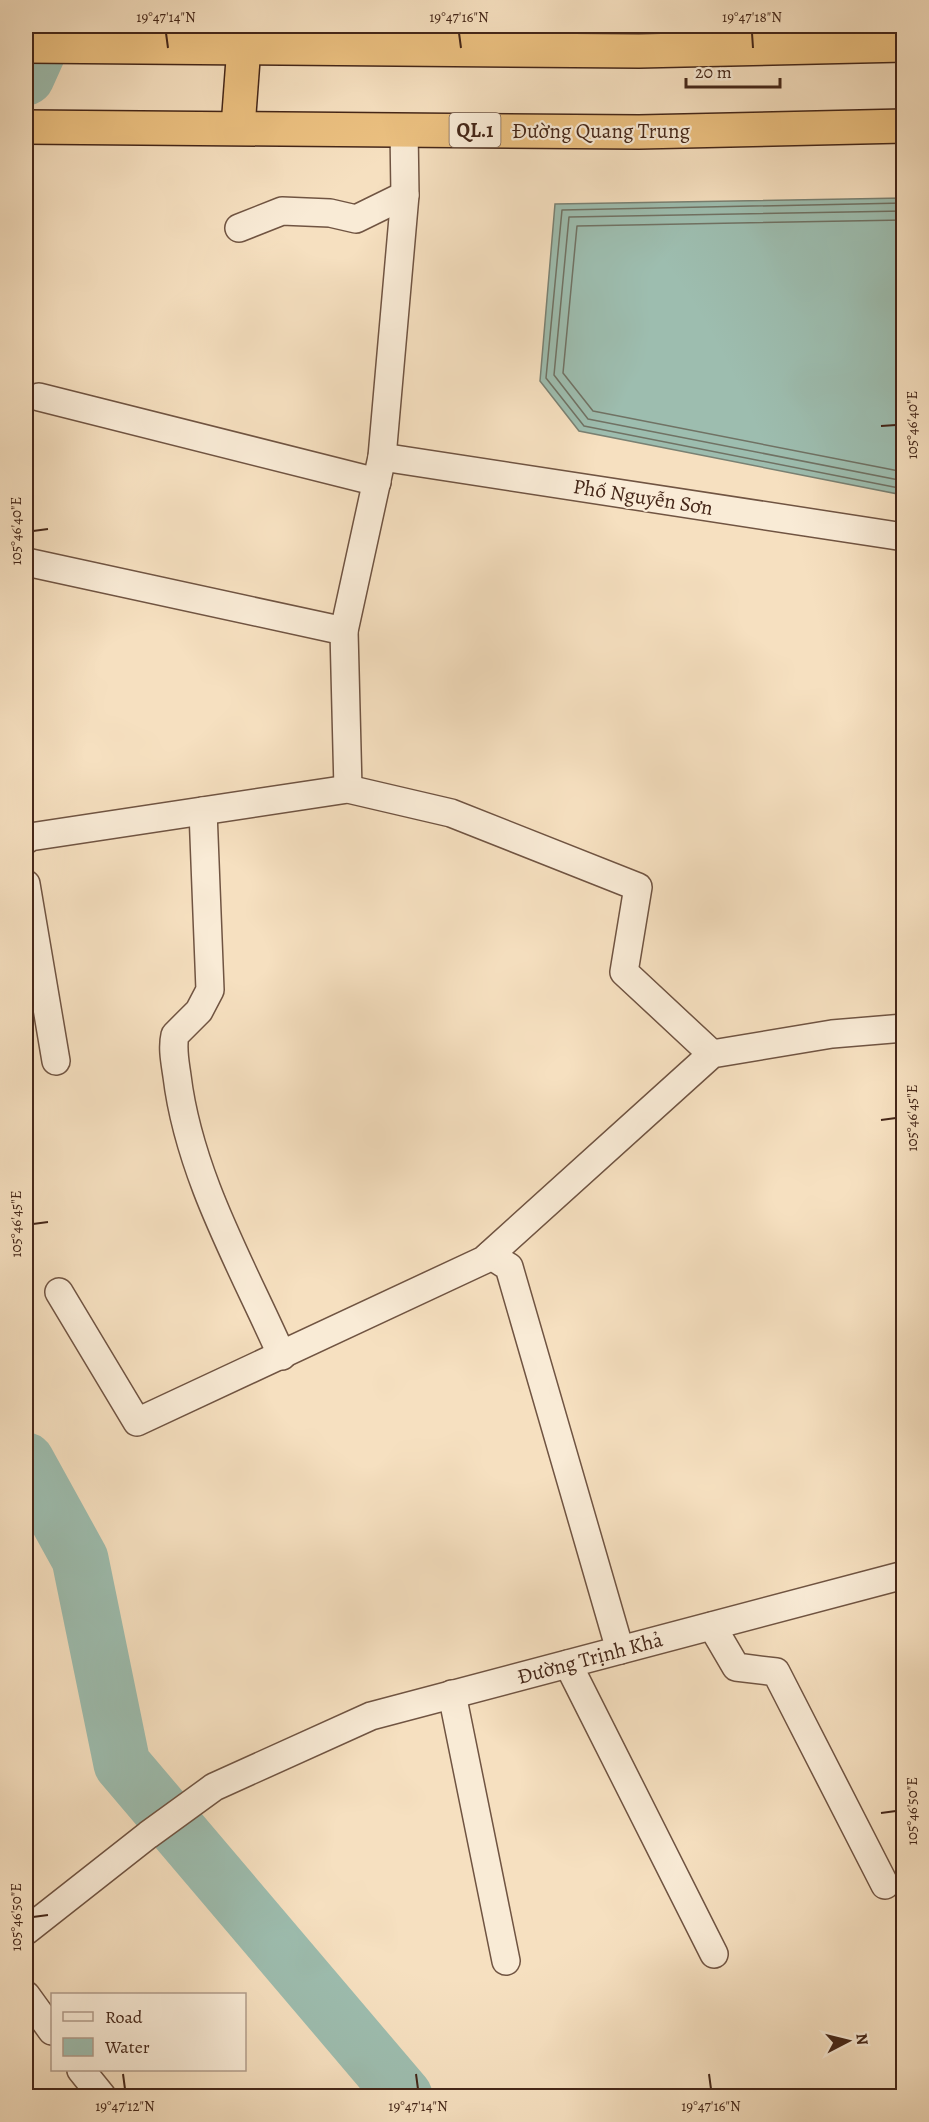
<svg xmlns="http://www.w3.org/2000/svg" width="929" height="2122" font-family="Alegreya,serif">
	<rect width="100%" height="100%" fill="#f6e0c0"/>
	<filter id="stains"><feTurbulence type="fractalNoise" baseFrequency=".00333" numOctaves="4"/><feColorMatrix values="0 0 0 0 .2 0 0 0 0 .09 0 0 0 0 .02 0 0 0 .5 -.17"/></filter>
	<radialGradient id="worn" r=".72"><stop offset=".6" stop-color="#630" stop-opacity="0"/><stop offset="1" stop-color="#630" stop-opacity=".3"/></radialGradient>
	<polygon fill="#9dbdaf" stroke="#798173" stroke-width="1.5" points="903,198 903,495 579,431 540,381 555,204"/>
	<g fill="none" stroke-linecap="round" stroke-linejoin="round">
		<g stroke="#707264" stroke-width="1.5">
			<polyline points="904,203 562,210 546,378 584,426 904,489"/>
			<polyline points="904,211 569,217 554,375 588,419 904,481"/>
			<polyline points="904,220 577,226 563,373 593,411 904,472"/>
		</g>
		<g stroke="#9dbdaf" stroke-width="57">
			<polyline points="26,77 49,26"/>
			<polyline points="26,1461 80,1559 122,1764 404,2096"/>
		</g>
		<g stroke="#705442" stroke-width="30">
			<g id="minor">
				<polyline points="239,228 282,211 330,213 356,219 405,195"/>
				<polyline points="39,397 377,482"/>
				<polyline points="382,457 904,537"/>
				<polyline points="31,563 344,631"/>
				<polyline points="348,789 344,631 382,457 405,195 404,129"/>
				<path d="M203 811 210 990 199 1011 175 1035C172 1048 175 1062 177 1076 189 1175 242 1266 282 1356"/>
				<polyline points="26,840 30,837 348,789 451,813 638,887 624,972 712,1054"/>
				<polyline points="26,884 56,1061"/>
				<polyline points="490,1255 509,1267 620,1650"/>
				<polyline points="59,1292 137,1422 484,1260 712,1054 832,1034 904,1028"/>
				<polyline points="712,1626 736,1667 776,1672 885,1885"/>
				<polyline points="568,1664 714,1954"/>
				<polyline points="452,1694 506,1961"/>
				<polyline points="26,1931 148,1835 214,1787 371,1716 904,1575"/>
				<polyline points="26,1995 52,2031"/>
				<polyline points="81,2070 102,2096"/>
			</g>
		</g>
		<g stroke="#442618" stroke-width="36">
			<g id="trunk">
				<polyline points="26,46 639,51 904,45"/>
				<polyline points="26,127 639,132 904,126"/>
				<polyline points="238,127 244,46"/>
			</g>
		</g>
		<use href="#minor" stroke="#f9ebd6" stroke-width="27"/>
		<use href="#trunk" stroke="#ebc080" stroke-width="33"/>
	</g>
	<path fill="none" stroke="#442618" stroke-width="2" d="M166 33 168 48M459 33 461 48M752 33 753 48M881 426 896 425M33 531 48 529M881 1120 896 1118M33 1224 48 1222M881 1813 896 1811M33 1917 48 1915M123 2074 125 2089M416 2074 418 2089M709 2074 711 2089"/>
	<g text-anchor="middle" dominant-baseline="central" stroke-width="4.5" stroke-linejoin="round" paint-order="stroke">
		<rect fill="#f9ebd6" stroke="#7a6151" stroke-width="1.5" x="449.5" y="113" width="51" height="34" rx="4.5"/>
		<g font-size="20" font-weight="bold" fill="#442618">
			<text x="475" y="130">QL.1</text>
		</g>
		<g font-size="21" fill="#442618" stroke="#f9ebd6">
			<text x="601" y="131">Đường Quang Trung</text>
			<text transform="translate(643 497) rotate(9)">Phố Nguyễn Sơn</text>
			<text transform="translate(590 1658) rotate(-15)">Đường Trịnh Khả</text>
		</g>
	</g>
	<rect width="929" height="2122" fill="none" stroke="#f6e0c0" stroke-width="66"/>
	<rect x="51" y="1993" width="195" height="78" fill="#f9ebd6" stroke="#b19c8a" stroke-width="1.5"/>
	<rect x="63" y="2012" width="30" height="9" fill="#f9ebd6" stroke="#b19c8a" stroke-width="1.5"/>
	<text x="105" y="2023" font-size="18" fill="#442618">Road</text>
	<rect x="63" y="2038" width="30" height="18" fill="#9dbdaf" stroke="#b19c8a" stroke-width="1.5"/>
	<text x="105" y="2053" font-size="18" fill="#442618">Water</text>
	<g transform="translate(848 2041) rotate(83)" stroke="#f9ebd6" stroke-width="4.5" paint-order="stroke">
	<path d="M0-4.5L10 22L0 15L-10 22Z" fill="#442618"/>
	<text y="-9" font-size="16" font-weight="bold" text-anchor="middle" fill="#442618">N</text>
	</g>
	<path d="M686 78v9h94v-9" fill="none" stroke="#442618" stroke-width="3"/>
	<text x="695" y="78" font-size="18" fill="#442618" stroke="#f9ebd6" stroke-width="4.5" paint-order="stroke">20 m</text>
	<rect x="33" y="33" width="863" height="2056" fill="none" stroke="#442618" stroke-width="2"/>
	<g font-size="15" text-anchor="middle" fill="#442618">
		<text x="166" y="22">19°47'14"N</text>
		<text x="459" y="22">19°47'16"N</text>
		<text x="752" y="22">19°47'18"N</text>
		<text transform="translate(912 425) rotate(-90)" y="5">105°46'40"E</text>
		<text transform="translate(16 531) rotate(-90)" y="5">105°46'40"E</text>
		<text transform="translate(912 1118) rotate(-90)" y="5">105°46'45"E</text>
		<text transform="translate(16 1224) rotate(-90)" y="5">105°46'45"E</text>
		<text transform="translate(912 1811) rotate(-90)" y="5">105°46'50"E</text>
		<text transform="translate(16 1917) rotate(-90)" y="5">105°46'50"E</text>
		<text x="125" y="2111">19°47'12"N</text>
		<text x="418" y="2111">19°47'14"N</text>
		<text x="711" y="2111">19°47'16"N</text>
	</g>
	<rect width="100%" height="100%" filter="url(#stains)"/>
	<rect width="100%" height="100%" fill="url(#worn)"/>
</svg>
